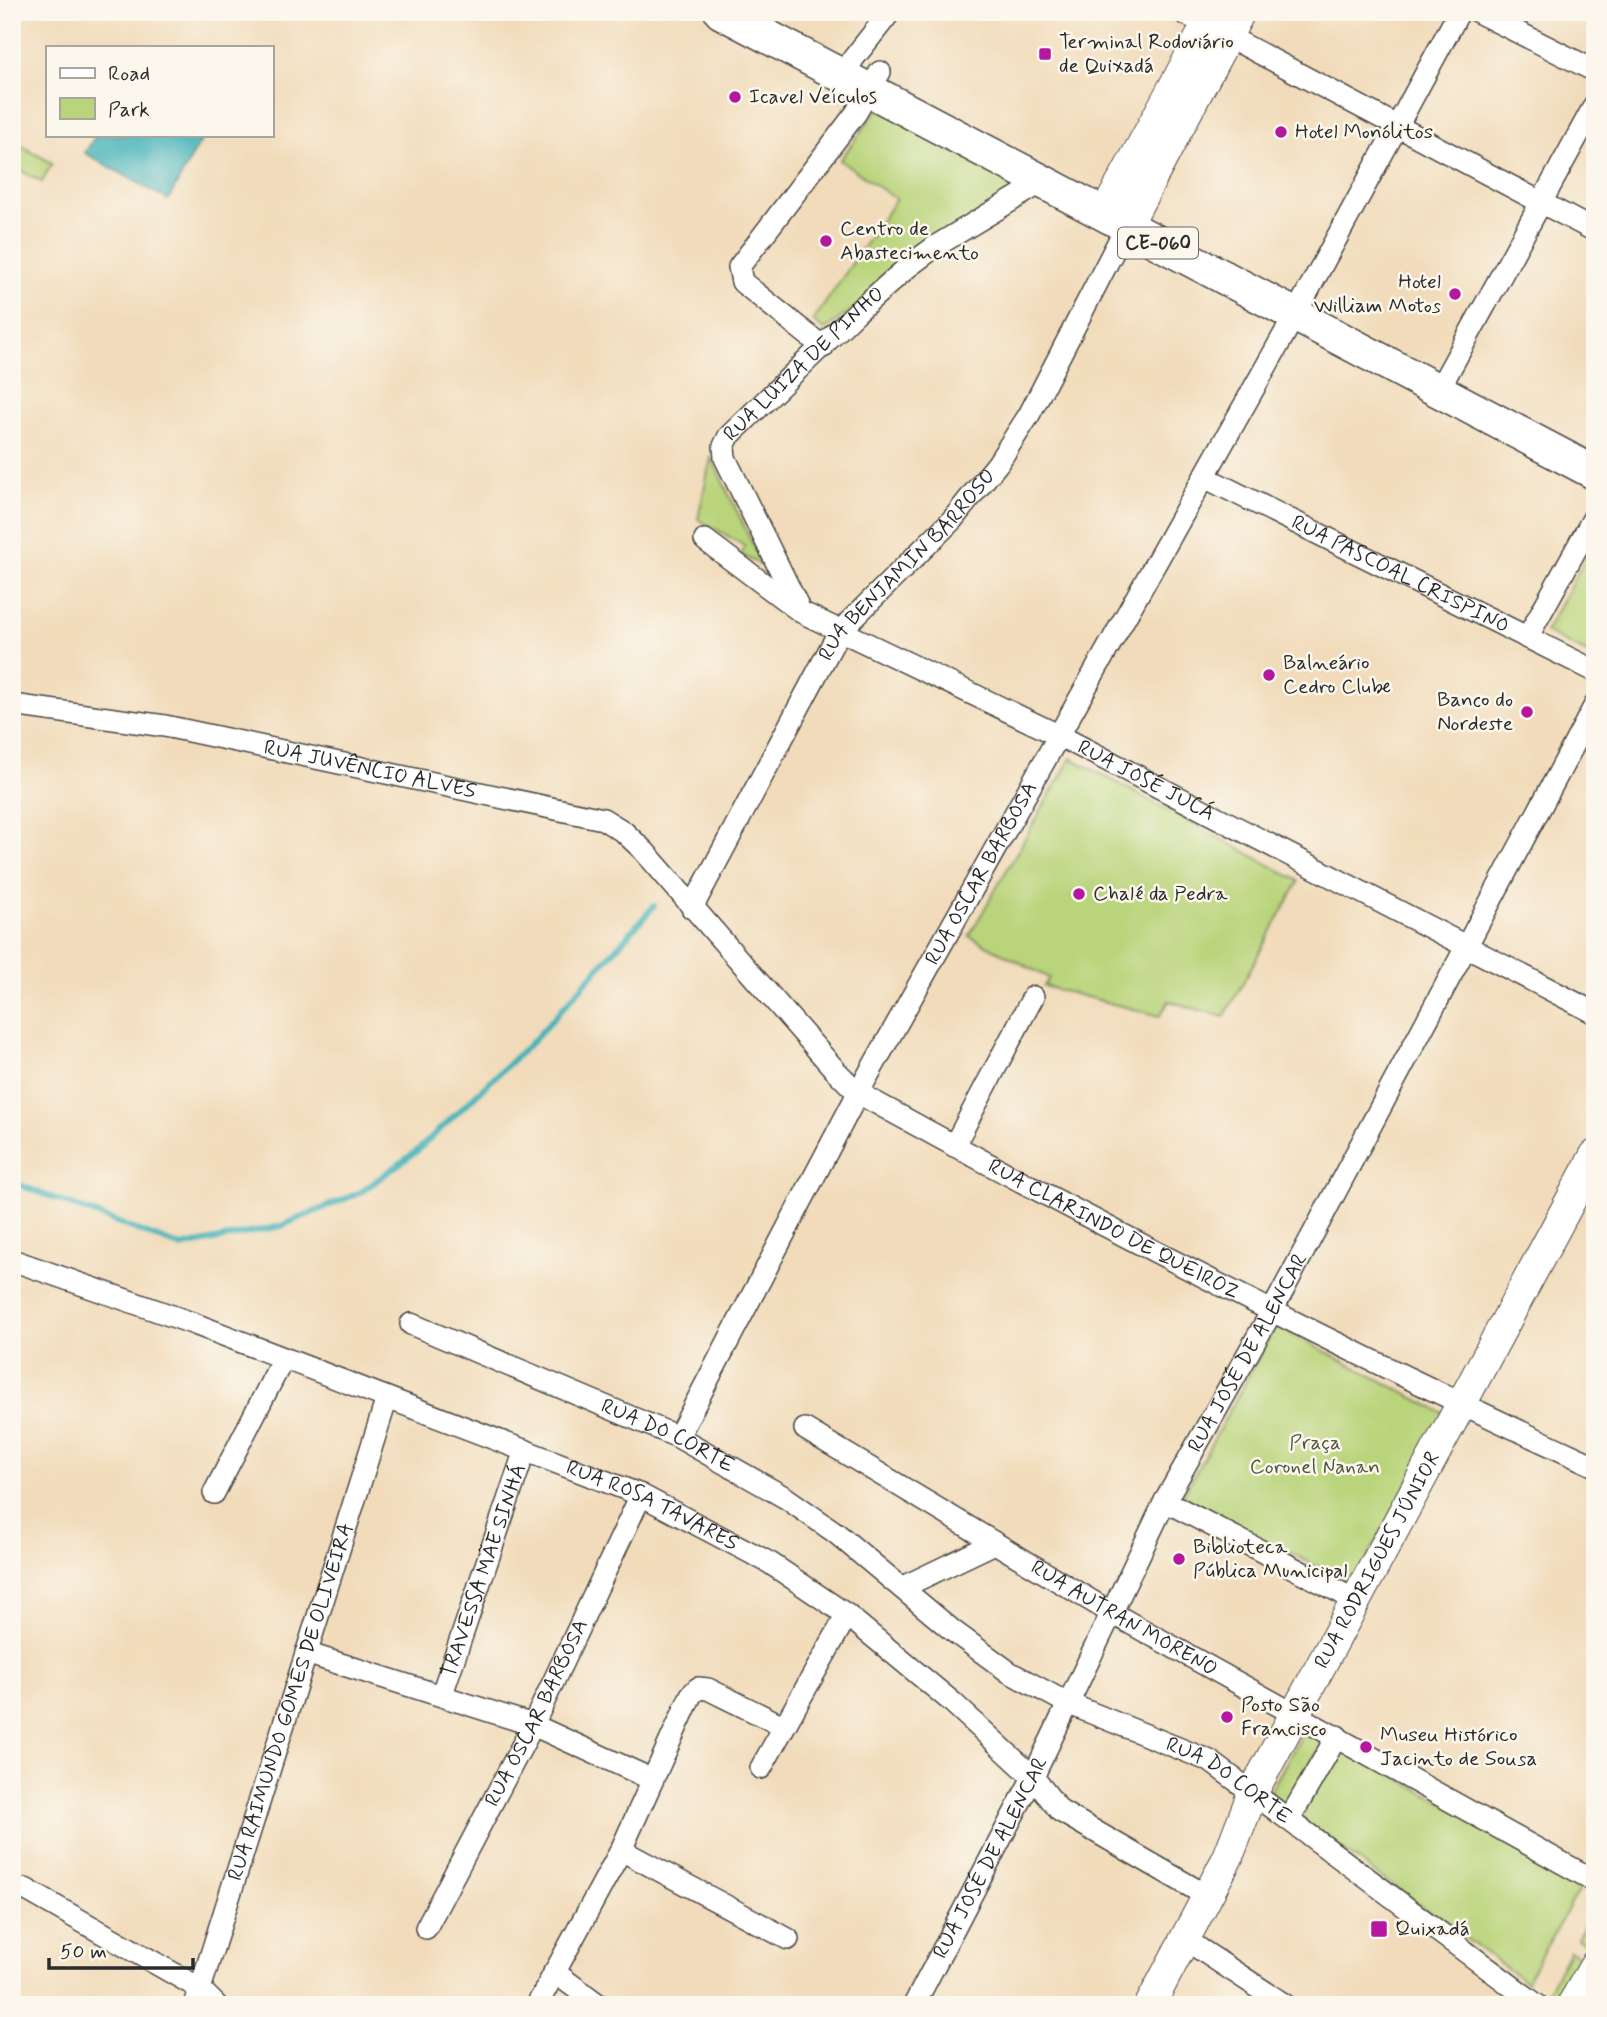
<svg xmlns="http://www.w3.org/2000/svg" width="1607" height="2017" font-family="Mynerve,sans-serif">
	<rect width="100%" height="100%" fill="#fbf7ec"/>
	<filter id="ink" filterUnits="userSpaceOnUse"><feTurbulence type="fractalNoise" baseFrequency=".0143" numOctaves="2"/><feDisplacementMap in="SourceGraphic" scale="14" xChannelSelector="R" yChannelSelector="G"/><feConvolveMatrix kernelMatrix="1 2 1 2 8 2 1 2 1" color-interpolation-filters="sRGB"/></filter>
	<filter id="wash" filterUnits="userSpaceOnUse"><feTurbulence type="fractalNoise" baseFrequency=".00686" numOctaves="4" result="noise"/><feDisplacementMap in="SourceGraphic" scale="28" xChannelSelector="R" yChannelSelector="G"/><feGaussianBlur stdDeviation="1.57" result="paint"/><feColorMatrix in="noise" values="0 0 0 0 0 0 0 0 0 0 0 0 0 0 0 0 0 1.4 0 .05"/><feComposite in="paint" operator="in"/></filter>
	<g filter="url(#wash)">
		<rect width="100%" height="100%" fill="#f1dbba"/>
		<g fill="#b9d47a" stroke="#728052" stroke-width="2">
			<polygon points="880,106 1018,180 1009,197 824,330 813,321 896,199 840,160"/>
			<polygon points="12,141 52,163 42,182 12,166"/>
			<polygon points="711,457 763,566 741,555 745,546 698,519"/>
			<polygon points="1595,541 1595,657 1545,632"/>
			<polygon points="1071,758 1299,881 1224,1017 1169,1001 1160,1016 1044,986 1049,978 969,936"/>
			<polygon points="1276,1326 1445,1414 1353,1585 1182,1497"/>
			<polygon points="1306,1727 1325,1738 1286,1808 1267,1797"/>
			<polygon points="1341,1746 1584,1881 1526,1982 1299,1818"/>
			<polygon points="1595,1906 1595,1945 1593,1948 1577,1939"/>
			<polygon points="1570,1951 1586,1960 1561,2004 1545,1995"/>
		</g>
		<polygon fill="#42b2b9" stroke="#366e72" stroke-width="2" points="96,135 204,135 168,200 85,153"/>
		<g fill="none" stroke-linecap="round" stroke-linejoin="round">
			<polyline stroke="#42b2b9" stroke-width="6" points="12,1182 181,1247 281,1226 361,1192 418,1150 535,1039 654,906"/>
		</g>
	</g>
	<g filter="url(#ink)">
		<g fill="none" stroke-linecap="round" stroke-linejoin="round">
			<g stroke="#494540" stroke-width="24">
				<g id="street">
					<polyline points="1182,12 1595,231"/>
					<polyline points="1478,12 1595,71"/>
					<polyline points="844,76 853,59 890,12"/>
					<polyline points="823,347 742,282 739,267 856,113 880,72"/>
					<polyline points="1438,391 1595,104"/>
					<path id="s1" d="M1204 477 1595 671"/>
					<path id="s2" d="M705 540 801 612 1060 736 1595 1013"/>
					<path id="s3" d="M797 604 725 458 724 446 729 436 857 312 909 266 936 246 1042 182"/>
					<polyline points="1527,638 1595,515"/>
					<path id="s4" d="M12 705 165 726 603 819 624 832 644 851 836 1071 858 1093C1099 1226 1344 1351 1595 1466"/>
					<path id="s5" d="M692 908 839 632 952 520 998 463 1029 415 1127 225"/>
					<polyline points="954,1146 1033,997"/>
					<path id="s6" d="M12 1260 192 1323 641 1495 770 1563 847 1615 952 1702 1033 1777 1060 1811 1207 1896"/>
					<path id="s7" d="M411 1324 678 1437 786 1498 836 1533 953 1631 1009 1672 1067 1703 1210 1761 1537 2005"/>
					<path id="s8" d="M805 1429 1110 1612 1595 1881"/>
					<path id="s9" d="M678 1437 858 1093 1295 315 1459 12"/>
					<polyline points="214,1493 283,1359"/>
					<polyline points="1165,1501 1355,1600"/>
					<polyline points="903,1587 995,1543"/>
					<polyline points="306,1653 533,1725 651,1779"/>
					<path id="s10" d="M442 1694 525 1450"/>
					<polyline points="761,1768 847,1615"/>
					<polyline points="1290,1818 1337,1736"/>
					<polyline points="621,1850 788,1939"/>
					<polyline points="25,1889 199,1988 216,2005"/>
					<path id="s11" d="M426 1928 533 1725 641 1495"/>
					<polyline points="1186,1940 1285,2005"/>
					<polyline points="554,1972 599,2005"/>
					<path id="s12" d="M195 2005 387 1398"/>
					<polyline points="537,2005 621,1850 691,1695 698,1688 708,1689 783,1726"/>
					<path id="s13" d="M914 2005 1033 1777 1165 1501 1272 1311 1595 705"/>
				</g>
			</g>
			<g stroke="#494540" stroke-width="32">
				<g id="secondary">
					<polyline points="1104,215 1214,12"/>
					<polyline points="1127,225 1240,12"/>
					<path id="s14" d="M1150 2005 1228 1857 1253 1792 1595 1155"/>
					<polyline points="1572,2005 1595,1965"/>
				</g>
			</g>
			<g stroke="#494540" stroke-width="36">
				<polyline id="primary" points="721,12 1595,473"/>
			</g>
			<use href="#street" stroke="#fff" stroke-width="21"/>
			<use href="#secondary" stroke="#fff" stroke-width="30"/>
			<use href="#primary" stroke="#fff" stroke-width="33"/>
		</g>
	</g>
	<g fill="#b5179e" stroke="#fbf7ec" stroke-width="2.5">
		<rect x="1038" y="47" width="14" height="14" rx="3.5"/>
		<circle cx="735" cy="97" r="7"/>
		<circle cx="1281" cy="132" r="7"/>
		<circle cx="826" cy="241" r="7"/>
		<circle cx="1455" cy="294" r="7"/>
		<circle cx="1269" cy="675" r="7"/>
		<circle cx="1527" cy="712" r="7"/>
		<circle cx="1079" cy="894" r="7"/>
		<circle cx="1179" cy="1559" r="7"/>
		<circle cx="1227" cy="1717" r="7"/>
		<circle cx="1366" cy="1747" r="7"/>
		<rect x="1370" y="1920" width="18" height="18" rx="3.5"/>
	</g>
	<g text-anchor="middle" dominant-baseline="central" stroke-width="5" stroke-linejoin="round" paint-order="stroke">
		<rect fill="#fbf7ec" stroke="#696865" stroke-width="2" x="1118" y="227.5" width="80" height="31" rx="5"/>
		<g font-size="19" font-weight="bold" fill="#2b2b2b">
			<text x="1158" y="243">CE-060</text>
		</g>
		<g font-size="21" fill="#2b2b2b" stroke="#fbf7ec" text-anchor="start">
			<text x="1059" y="42">Terminal Rodoviário<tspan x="1059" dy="24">de Quixadá</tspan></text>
			<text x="749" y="97">Icavel Veículos</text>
			<text x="1295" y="132">Hotel Monólitos</text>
			<text x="840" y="229">Centro de<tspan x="840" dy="24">Abastecimento</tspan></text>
			<text x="1441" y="282" text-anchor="end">Hotel<tspan x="1441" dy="24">William Motos</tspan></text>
			<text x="1283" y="663">Balneário<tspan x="1283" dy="24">Cedro Clube</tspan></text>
			<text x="1513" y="700" text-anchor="end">Banco do<tspan x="1513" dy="24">Nordeste</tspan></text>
			<text x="1093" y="894">Chalé da Pedra</text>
			<text x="1193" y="1547">Biblioteca<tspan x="1193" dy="24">Pública Municipal</tspan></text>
			<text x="1241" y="1705">Posto São<tspan x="1241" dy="24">Francisco</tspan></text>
			<text x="1380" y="1735">Museu Histórico<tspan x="1380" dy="24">Jacinto de Sousa</tspan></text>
			<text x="1395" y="1929">Quixadá</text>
		</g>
		<g font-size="21" fill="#2b2b2b" stroke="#fbf7ec">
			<text stroke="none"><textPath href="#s3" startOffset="290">RUA LUIZA DE PINHO</textPath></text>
			<text stroke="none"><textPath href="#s5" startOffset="408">RUA BENJAMIN BARROSO</textPath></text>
			<text stroke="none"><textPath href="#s1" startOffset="219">RUA PASCOAL CRISPINO</textPath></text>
			<text stroke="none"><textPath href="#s4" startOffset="364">RUA JUVÊNCIO ALVES</textPath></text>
			<text stroke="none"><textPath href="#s2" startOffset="504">RUA JOSÉ JUCÁ</textPath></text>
			<text stroke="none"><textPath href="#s9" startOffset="640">RUA OSCAR BARBOSA</textPath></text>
			<text stroke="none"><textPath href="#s4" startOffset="1267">RUA CLARINDO DE QUEIROZ</textPath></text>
			<text stroke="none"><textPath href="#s13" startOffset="733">RUA JOSÉ DE ALENCAR</textPath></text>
			<text stroke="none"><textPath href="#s7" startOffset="280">RUA DO CORTE</textPath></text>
			<text stroke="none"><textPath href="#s6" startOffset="686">RUA ROSA TAVARES</textPath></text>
			<text stroke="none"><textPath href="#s14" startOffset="500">RUA RODRIGUES JÚNIOR</textPath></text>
			<text stroke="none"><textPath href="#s10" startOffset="130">TRAVESSA MÃE SINHÁ</textPath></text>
			<text stroke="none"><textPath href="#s8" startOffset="371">RUA AUTRAN MORENO</textPath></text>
			<text stroke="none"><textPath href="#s12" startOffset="318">RUA RAIMUNDO GOMES DE OLIVEIRA</textPath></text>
			<text stroke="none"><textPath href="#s11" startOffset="242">RUA OSCAR BARBOSA</textPath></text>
			<text stroke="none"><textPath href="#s7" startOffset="943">RUA DO CORTE</textPath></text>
			<text stroke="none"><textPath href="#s13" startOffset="166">RUA JOSÉ DE ALENCAR</textPath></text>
		</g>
		<g font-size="21" fill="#4e553f" stroke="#fbf7ec">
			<text x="1315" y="1443">Praça<tspan x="1315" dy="24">Coronel Nanan</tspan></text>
		</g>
	</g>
	<rect width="1607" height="2017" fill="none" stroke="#fbf7ec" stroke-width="42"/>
	<rect x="46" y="46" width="228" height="91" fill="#fbf7ec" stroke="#a8a59f" stroke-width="2"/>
	<rect x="60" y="68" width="35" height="10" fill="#ffffff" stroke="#a8a59f" stroke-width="2"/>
	<text x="108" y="80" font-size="21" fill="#2b2b2b">Road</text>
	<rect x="60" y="98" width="35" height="21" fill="#b9d47a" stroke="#a8a59f" stroke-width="2"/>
	<text x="108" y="116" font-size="21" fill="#2b2b2b">Park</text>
	<path d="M49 1958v10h144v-10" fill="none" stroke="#2b2b2b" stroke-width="3.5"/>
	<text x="60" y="1958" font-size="21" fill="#2b2b2b" stroke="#fbf7ec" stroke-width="5" paint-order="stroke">50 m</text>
</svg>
